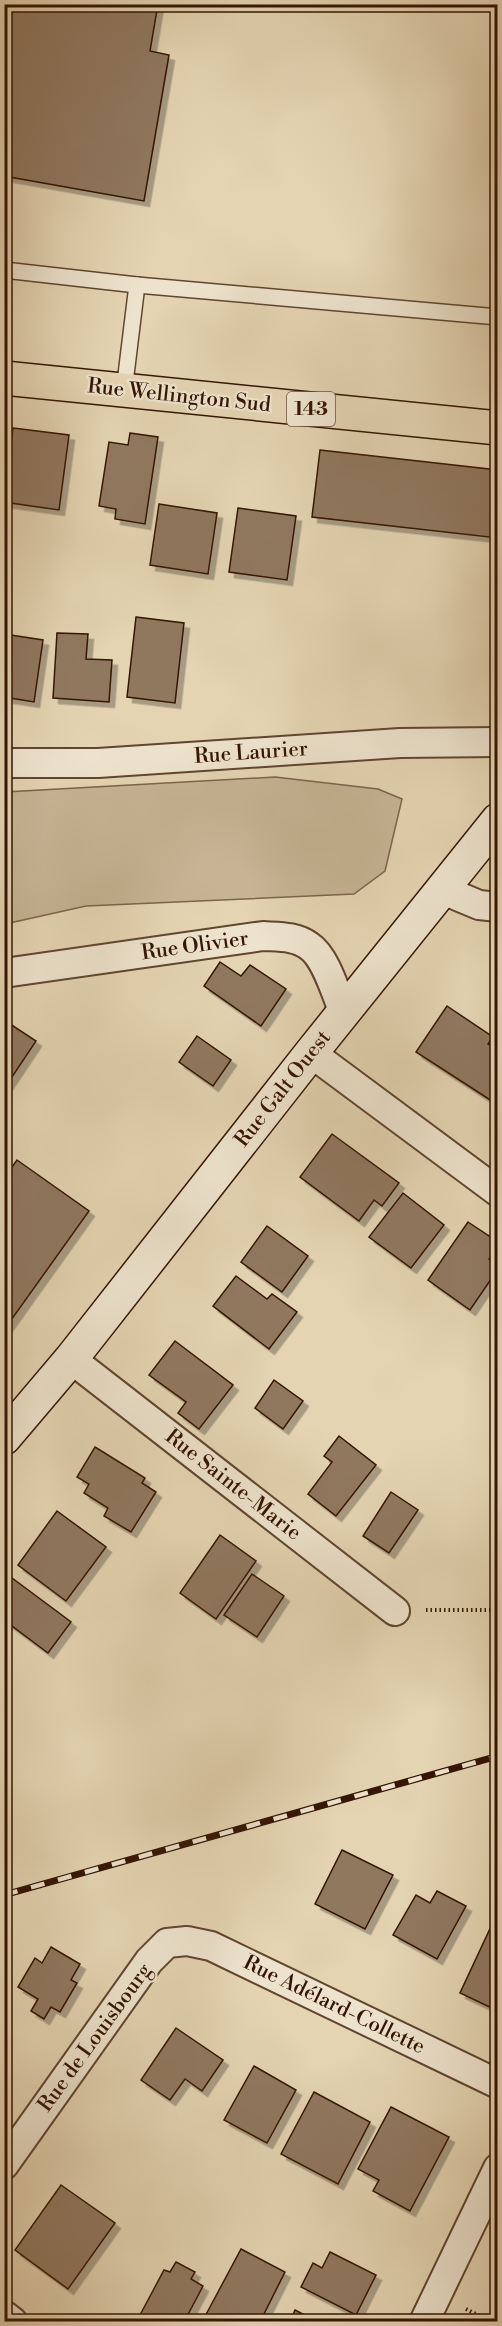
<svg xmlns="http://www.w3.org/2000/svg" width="502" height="2326" font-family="'Libre Bodoni',serif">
	<defs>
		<filter id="shadow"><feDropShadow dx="5.5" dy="5.5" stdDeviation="0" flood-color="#0004"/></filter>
	</defs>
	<rect width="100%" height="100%" fill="#e4d4b2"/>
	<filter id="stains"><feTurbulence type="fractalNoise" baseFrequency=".00333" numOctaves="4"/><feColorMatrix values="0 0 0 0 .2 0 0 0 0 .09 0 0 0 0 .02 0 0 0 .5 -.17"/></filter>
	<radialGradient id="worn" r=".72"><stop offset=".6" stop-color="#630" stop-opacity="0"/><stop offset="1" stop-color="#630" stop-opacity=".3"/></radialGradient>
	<polygon fill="#c6b494" stroke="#7d644c" stroke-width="1.5" points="275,777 378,789 402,799 385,871 354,894 86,906 5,924 5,792"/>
	<g fill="#90785e" stroke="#341503" stroke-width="1.5" filter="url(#shadow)">
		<polygon points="4,4 158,4 150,51 169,55 144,201 4,176"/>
		<polygon points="13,428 69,435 59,510 4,502"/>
		<polygon points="130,433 158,437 145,524 115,519 116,509 99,506 109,442 128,445"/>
		<polygon points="320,450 498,470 498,538 312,517"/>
		<polygon points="159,504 217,513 208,574 150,565"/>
		<polygon points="238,508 296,516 287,580 229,572"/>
		<polygon points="136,617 184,623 175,703 127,697"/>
		<polygon points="57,633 88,634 86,659 112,660 109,702 53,698"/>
		<polygon points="4,634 43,640 34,702 4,697"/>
		<polygon points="220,962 241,976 250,965 286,989 261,1026 204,986"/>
		<polygon points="447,1006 493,1037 488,1044 498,1050 498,1105 416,1052"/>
		<polygon points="4,1020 36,1041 4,1089"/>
		<polygon points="197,1036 231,1060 213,1086 179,1062"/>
		<polygon points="332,1134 399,1183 382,1206 374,1200 359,1221 300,1177"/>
		<polygon points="17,1160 89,1211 4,1330 4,1178"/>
		<polygon points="403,1193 444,1225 411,1268 369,1237"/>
		<polygon points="468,1222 498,1242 498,1247 489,1259 498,1266 498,1269 470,1310 428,1280"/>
		<polygon points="267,1226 308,1256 282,1292 241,1262"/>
		<polygon points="236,1276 267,1299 272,1294 297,1312 269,1349 213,1306"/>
		<polygon points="175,1341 233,1385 199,1429 178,1413 186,1402 149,1375"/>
		<polygon points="274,1380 303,1401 283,1429 255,1408"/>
		<polygon points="339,1436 376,1465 336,1516 308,1494 332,1462 324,1456"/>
		<polygon points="95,1447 145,1478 142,1483 156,1492 131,1532 104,1516 108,1508 84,1493 89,1484 77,1477"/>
		<polygon points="391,1492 418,1510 389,1553 363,1536"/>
		<polygon points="57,1511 106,1547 66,1601 18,1565"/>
		<polygon points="220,1535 256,1561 216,1619 180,1593"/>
		<polygon points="4,1572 71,1622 48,1653 4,1620"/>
		<polygon points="252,1574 284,1596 257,1637 224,1615"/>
		<polygon points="342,1850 393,1875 365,1929 315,1904"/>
		<polygon points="437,1891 466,1906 437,1959 393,1935 416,1895 430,1903"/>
		<polygon points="495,1918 498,1919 498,2011 460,1993"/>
		<polygon points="51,1947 80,1964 71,1980 77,1983 60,2012 51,2007 44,2019 31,2011 38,1999 18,1987 35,1958 42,1963"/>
		<polygon points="176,2028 223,2060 202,2091 185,2079 170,2100 141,2080"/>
		<polygon points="254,2066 296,2090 267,2143 224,2120"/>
		<polygon points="314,2092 370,2122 338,2184 281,2154"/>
		<polygon points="391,2107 449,2137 410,2211 373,2191 379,2180 358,2169"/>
		<polygon points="61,2185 115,2223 68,2289 15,2250"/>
		<polygon points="241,2249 285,2272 260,2322 202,2322"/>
		<polygon points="330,2252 376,2275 356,2315 301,2287 313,2263 322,2268"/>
		<polygon points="176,2262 195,2272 191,2279 203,2286 184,2322 151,2322 140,2315 164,2270 170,2272"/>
		<polygon points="295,2310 318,2322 290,2322"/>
	</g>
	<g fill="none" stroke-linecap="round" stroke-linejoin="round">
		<g stroke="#60452f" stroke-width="18">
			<g id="lane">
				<polyline points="4,270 137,285 124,391"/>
				<polyline points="137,285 498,317"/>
			</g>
		</g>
		<g stroke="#60452f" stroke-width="32">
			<g id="street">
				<polyline points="4,763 98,763 400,743 498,742"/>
				<polyline points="443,890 479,905 498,907"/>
				<path d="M4 973 263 936C279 937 296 936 309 946 326 957 336 994 344 1013"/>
				<polyline points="311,1053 498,1192"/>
				<polyline points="71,1359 395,1611"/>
				<polyline points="4,2165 149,1961 167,1943 187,1941 211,1946 498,2084"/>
				<polyline points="4,2315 13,2322"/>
				<polyline points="424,2322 498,2168"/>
			</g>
		</g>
		<g stroke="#341503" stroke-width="36">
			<polyline id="secondary" points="4,1438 71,1359 311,1053 498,820"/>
		</g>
		<g stroke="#341503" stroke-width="36">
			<polyline id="primary" points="4,378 498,428"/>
		</g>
		<g stroke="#341503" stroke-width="4" stroke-dasharray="1.5 3" stroke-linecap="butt">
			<polyline points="426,1610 498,1610"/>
			<polyline points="466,2309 492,2322"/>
		</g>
		<use href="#lane" stroke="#ede3cd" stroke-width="15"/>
		<use href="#street" stroke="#ede3cd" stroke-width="28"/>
		<use href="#secondary" stroke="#ede3cd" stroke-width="33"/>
		<use href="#primary" stroke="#e4d4b2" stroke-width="33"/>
		<g stroke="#341503" stroke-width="7">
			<polyline id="rail" points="4,1895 498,1756"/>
		</g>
		<use href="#rail" stroke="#ede3cd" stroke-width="4.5" stroke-dasharray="14" stroke-linecap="butt"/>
	</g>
	<g text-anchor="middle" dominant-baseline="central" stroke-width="4.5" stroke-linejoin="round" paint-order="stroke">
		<rect fill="#ede3cd" stroke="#6c5340" stroke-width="1.5" x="287" y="392" width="48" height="34" rx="4.5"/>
		<g font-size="20" font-weight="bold" fill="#341503">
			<text x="311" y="409">143</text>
		</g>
		<g font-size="21" fill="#341503" stroke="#ede3cd">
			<text transform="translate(179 396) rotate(6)">Rue Wellington Sud</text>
			<text transform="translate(251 753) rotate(-4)">Rue Laurier</text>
			<text transform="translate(195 946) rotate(-8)">Rue Olivier</text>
			<text transform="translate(283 1089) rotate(-52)">Rue Galt Ouest</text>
			<text transform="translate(233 1485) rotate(38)">Rue Sainte-Marie</text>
			<text transform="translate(334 2005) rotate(26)">Rue Adélard-Collette</text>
			<text transform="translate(95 2038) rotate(-54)">Rue de Louisbourg</text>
		</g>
	</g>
	<rect width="502" height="2326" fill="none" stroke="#e4d4b2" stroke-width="24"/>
	<rect x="6" y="6" width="490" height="2314" fill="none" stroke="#341503" stroke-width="3"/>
	<rect x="12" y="12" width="478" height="2302" fill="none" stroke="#341503" stroke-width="1.5"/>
	<rect width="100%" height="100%" filter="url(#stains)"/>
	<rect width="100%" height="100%" fill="url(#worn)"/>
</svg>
